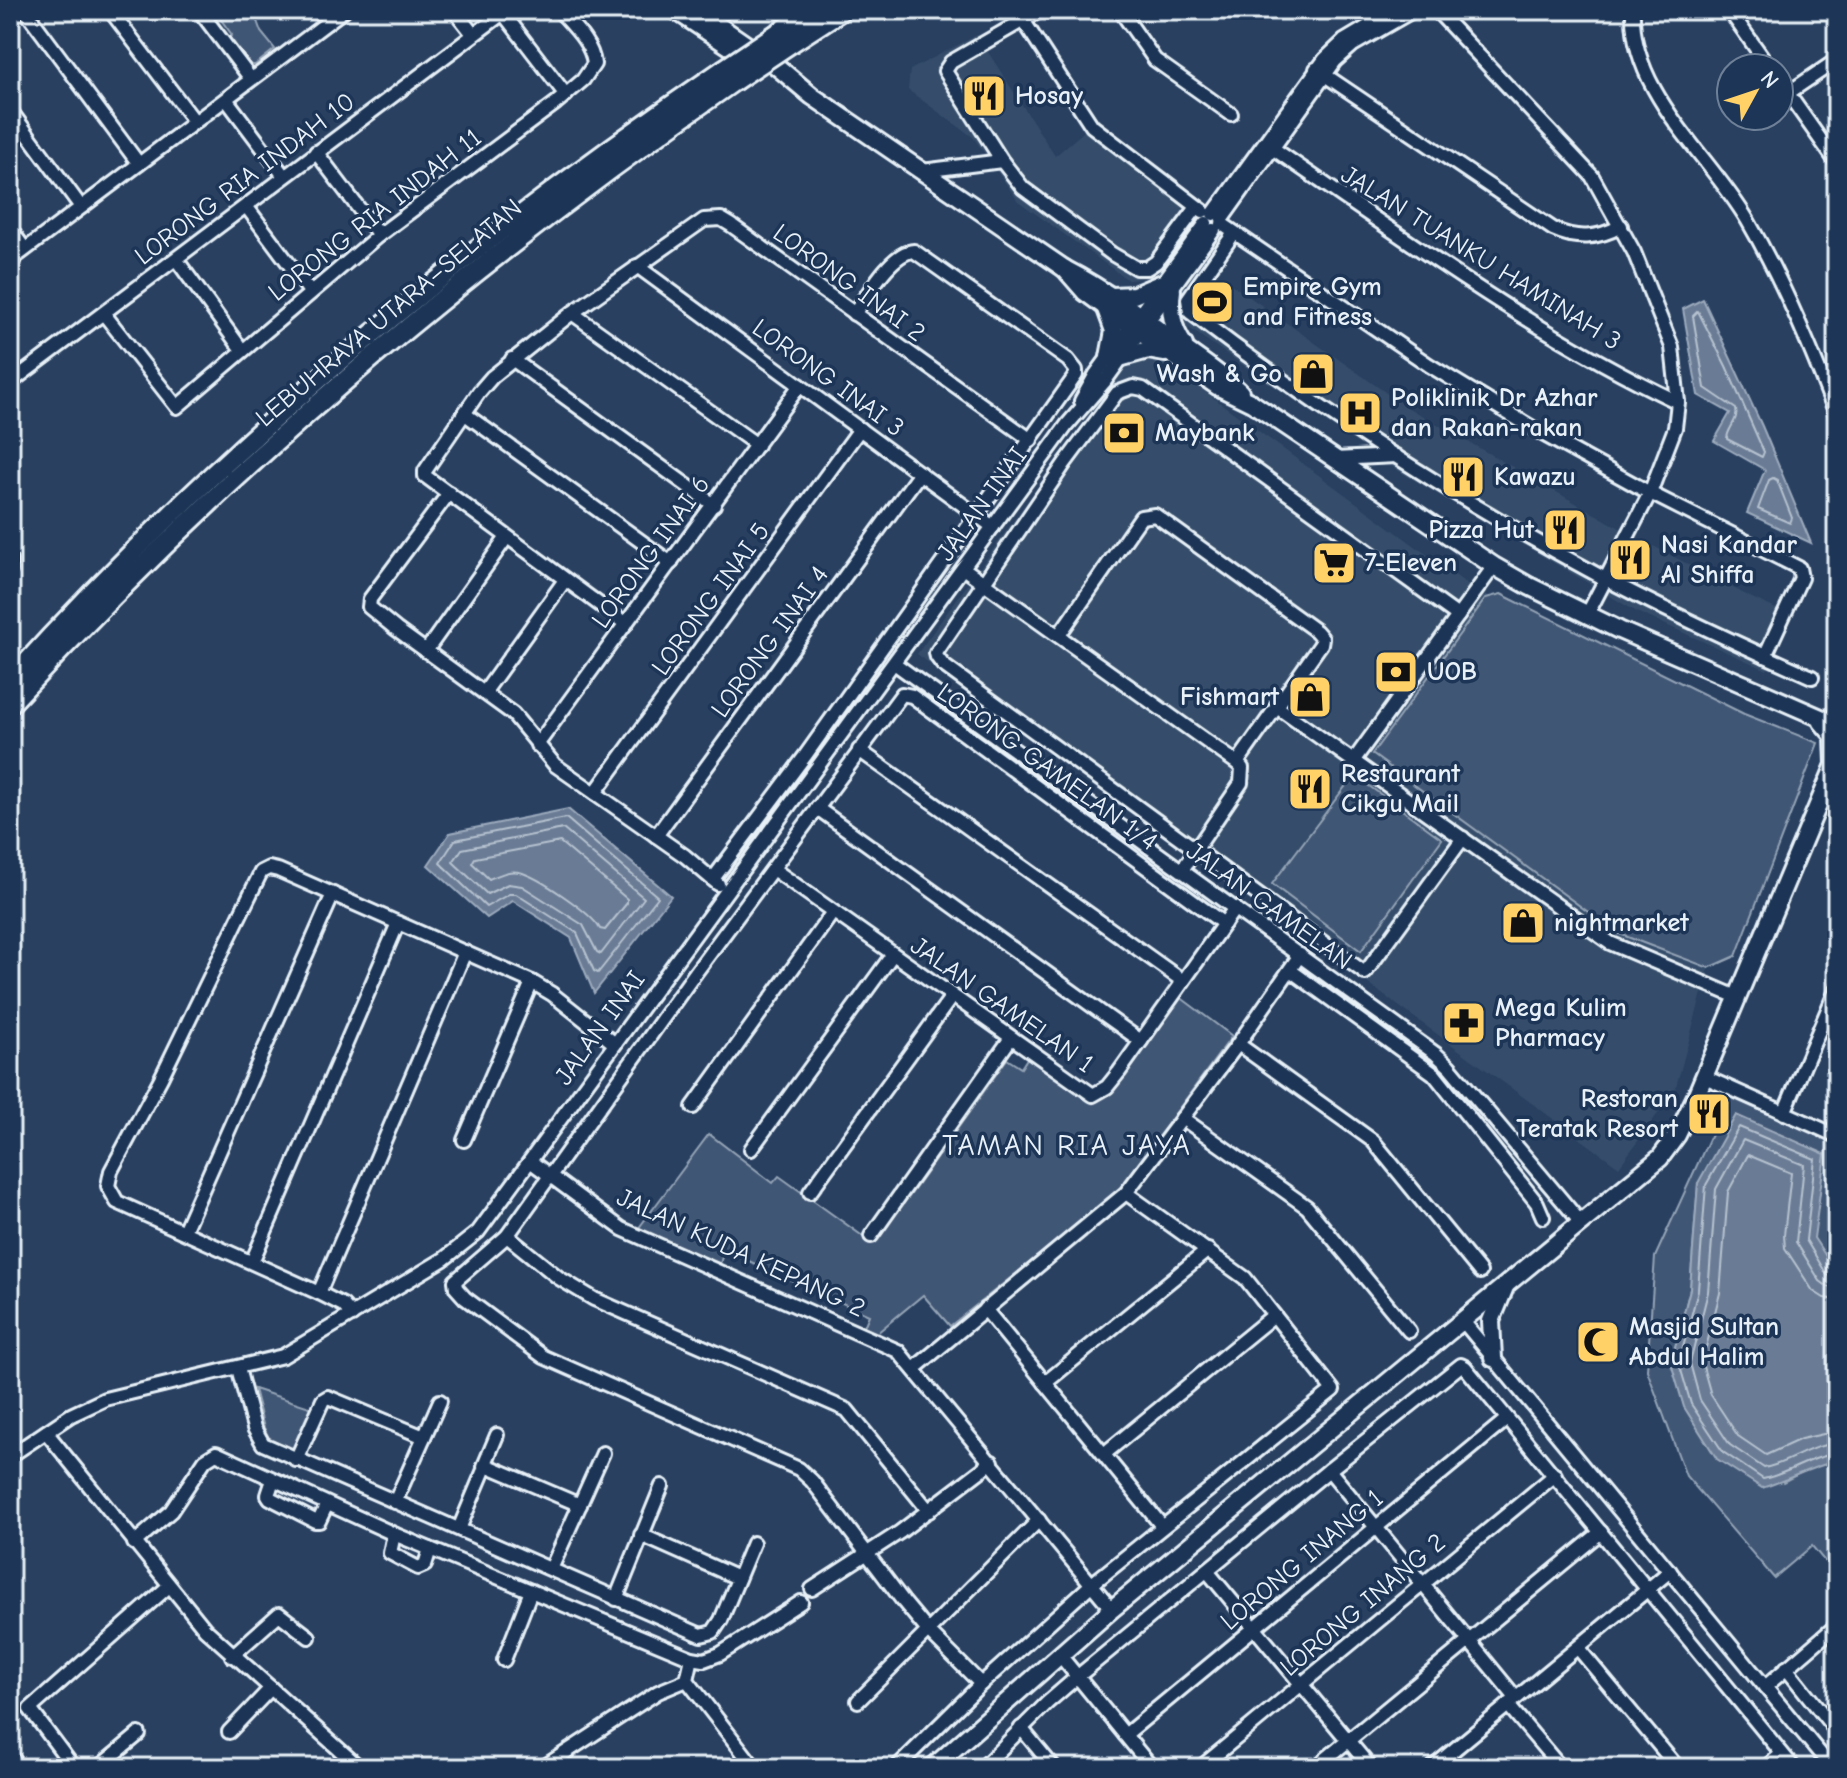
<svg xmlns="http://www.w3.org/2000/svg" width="1847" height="1778" font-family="'Comic Neue',sans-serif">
	<rect width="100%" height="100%" fill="#294061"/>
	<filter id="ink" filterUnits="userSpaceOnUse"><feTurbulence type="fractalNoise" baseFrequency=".0125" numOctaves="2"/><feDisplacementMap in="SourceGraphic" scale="16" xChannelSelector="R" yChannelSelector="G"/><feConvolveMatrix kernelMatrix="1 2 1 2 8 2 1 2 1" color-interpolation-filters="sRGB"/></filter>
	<g filter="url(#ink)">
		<g fill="#364d6b">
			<polygon points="977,35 1055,156 1088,128 1202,215 1155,277 1128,280 1018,201 973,137 908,90 910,70"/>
			<polygon points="1201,263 1405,406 1625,531 1750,597 1791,616 1767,670 1637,612 1394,468 1183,324 1179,294"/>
			<polygon points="1159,358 1486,598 1372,754 1617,933 1709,968 1675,1090 1619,1167 917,654 1129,362"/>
		</g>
		<g fill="#415774" stroke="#94a4b6" stroke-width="2">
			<polygon points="214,10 253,10 261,32 275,49 255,65 249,65 227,40 232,35"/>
			<polygon points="1501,594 1744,714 1818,743 1736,956 1709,968 1617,933 1372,754 1486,598"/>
			<polygon points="1354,775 1442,839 1361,951 1272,884"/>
			<polygon points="1180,997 1232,1036 1117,1193 950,1326 923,1295 877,1333 864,1327 869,1315 724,1250 720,1264 638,1229 709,1134 773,1183 779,1176 871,1242 905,1195 909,1197 1007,1059 1021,1068 1028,1057 1088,1099 1103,1098"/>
			<polygon points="1730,1093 1837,1142 1837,1273 1813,1238 1824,1154 1698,1183 1690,1289 1671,1363 1783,1482 1811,1467 1837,1461 1837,1576 1812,1546 1774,1578 1686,1476 1647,1370 1655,1257"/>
			<polygon points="254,1389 313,1408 296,1451 290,1453 272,1444 264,1428"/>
		</g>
		<g fill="#6b7c95" stroke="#9dabbd" stroke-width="2">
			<polygon points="1703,299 1762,426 1811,543 1747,513 1765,470 1714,441 1730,413 1698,395 1683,309"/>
			<polygon points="568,809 671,896 594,993 571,938 513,901 487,918 428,865 450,833"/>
			<path d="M1736 1115 1825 1154 1814 1238 1837 1273V1461C1810 1467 1788 1480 1762 1488L1717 1459 1684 1407 1671 1363 1690 1289 1698 1183Z"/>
		</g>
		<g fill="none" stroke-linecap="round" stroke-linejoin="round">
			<g stroke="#b6c2d0" stroke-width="2">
				<path d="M1698 311 1726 366 1764 452 1762 457 1727 439C1727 428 1739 421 1736 409L1705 388 1693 316Z"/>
				<polygon points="1773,478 1777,480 1792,518 1790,523 1758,509 1769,480"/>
				<polygon points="566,818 658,897 598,973 594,971 577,933 516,894 509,894 486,907 440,863 455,840"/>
				<polygon points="563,829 644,898 601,954 597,952 583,925 522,886 508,884 487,894 453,862 462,849"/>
				<path d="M560 842 627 899V903L605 930 600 929C592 913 537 876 519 872 508 870 499 875 489 879L472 863 475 858Z"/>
				<path d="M1837 1278 1827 1275 1806 1240 1815 1159 1739 1127 1706 1185 1698 1290 1679 1363 1691 1404 1723 1452 1763 1479C1789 1474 1810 1456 1837 1454"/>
				<path d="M1837 1288 1828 1287 1820 1281 1796 1242 1804 1165 1743 1140 1716 1189 1708 1292 1690 1363 1700 1400 1730 1445 1764 1468C1790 1463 1807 1446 1837 1443"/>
				<polyline points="1837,1300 1824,1298 1813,1291 1785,1248 1784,1235 1791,1173 1748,1155 1728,1192 1720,1293 1702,1363 1711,1395 1738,1436 1766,1455 1801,1439 1837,1431"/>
			</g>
			<g stroke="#e8f1f8" stroke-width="18">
				<g id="minor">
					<polyline points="25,10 139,164"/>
					<polyline points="110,10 195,122"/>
					<polyline points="199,10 251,79"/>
					<polyline points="454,10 473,34"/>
					<polyline points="1041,10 951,62 945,71 1002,161 1023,188 1112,254 1136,268 1147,268 1156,262 1197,207"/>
					<polyline points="1120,10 1155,60 1231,114"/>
					<polyline points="1436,10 1592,176 1634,252 1672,347 1678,402 1675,428 1650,493 1587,615"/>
					<path d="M1633 10C1630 93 1709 154 1748 221 1784 283 1812 350 1837 417"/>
					<polyline points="1729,10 1770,68"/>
					<polyline points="503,13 566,95"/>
					<polyline points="1023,20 1092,126 1203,211"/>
					<path d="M1316 69 1553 229C1577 240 1597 239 1621 226"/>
					<polyline points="1779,81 1837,163"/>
					<polyline points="1788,93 1837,60"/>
					<polyline points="226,99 284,176"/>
					<polyline points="10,110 81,207"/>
					<path d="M1265 143C1399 234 1530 332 1678 402"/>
					<polyline points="316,152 379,235"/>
					<polyline points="922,171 1002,161"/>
					<polyline points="246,206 310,292"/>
					<polyline points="1213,214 1325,59 1344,41 1396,10"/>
					<polyline points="1222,219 1335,61 1353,45 1414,10"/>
					<polyline points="1222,224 1429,365 1541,433 1650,493 1799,568 1801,578 1765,656"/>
					<polyline points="10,229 25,249"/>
					<path d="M1234 233 1188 299 1190 312C1316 409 1458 500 1598 575 1668 612 1740 645 1812 677"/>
					<polyline points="176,259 242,350"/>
					<polyline points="10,261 344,10"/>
					<polyline points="637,266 993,527"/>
					<polyline points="572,313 757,445"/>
					<path d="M104 314 177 407 379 235 556 103 583 80 594 64C592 43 572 25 559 10"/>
					<polyline points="512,359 714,505"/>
					<polyline points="10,383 507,10"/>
					<polyline points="1081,401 1096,374 1206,223"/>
					<polyline points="465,414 671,563"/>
					<polyline points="1335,459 1396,456"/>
					<polyline points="449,493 370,599 369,607 396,629 513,714 555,765 685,856 718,884"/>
					<polyline points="10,560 10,571"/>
					<polyline points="963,568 1237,763 1242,768 1241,783 1182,870"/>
					<polyline points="1458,616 1143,389 1133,387 1117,393 1065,463 936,653 937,657 943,665 1365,973 1463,838"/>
					<polyline points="626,624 425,476 425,471 479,392 492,377 572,313 704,220 721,219 731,225 1031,440"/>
					<polyline points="1059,635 1141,517 1155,515 1316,631 1322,638 1321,644 1237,763"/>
					<polyline points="426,651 507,537"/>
					<polyline points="894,663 1436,1054 1449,1066 1582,1224"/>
					<polyline points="484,693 565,580"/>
					<polyline points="1277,707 1610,943 1737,997"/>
					<polyline points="537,745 800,385"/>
					<polyline points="859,750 1183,981"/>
					<polyline points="1354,760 1494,566"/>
					<polyline points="595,793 860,429"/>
					<polyline points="817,808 1141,1041"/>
					<polyline points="656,836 920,473"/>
					<polyline points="773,869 1093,1095 1107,1087 1119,1072 1235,908"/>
					<path d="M713 879 805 756 1076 375V370L1068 360 914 251C891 252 867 296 854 314"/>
					<polyline points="1290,970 1434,1074 1537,1203 1543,1217"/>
					<polyline points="1238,1044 1373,1141 1480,1272"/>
					<polyline points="1705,1077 1837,1136"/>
					<polyline points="693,1107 833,912"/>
					<polyline points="1784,1113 1837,988"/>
					<polyline points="1182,1118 1307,1207 1409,1331"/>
					<polyline points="464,1140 532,982"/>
					<polyline points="751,1149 893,954"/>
					<polyline points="530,1161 622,1229 898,1351 1112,1609"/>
					<polyline points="810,1192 952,996"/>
					<polyline points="184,1231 333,894"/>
					<polyline points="507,1236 559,1278 594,1299 847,1410 929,1511"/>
					<polyline points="871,1236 1011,1038"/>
					<polyline points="252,1262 398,923"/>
					<polyline points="319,1293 465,952"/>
					<polyline points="985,1309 1162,1526"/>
					<polyline points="352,1315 343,1305 319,1293 117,1202 108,1186 111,1171 161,1078 261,872 269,868 278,870 532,982 552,994 615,1044"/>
					<polyline points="1462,1320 1832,1768"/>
					<polyline points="238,1368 254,1428 263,1444 701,1635 713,1632 721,1620 753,1543"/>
					<polyline points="915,1368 1126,1193 1238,1044 1300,955"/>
					<polyline points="1045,1383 1208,1250"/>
					<polyline points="46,1432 205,1629 360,1768"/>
					<polyline points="1104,1454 1274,1315"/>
					<polyline points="10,1456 71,1415 105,1399 283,1356 444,1259 478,1232 1067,425 1105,381 1214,230"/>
					<polyline points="296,1460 323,1400 328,1397 424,1437"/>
					<polyline points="484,1466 497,1435"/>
					<polyline points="1329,1470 1516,1698"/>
					<polyline points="273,1480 268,1495 270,1498 315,1521 319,1521 327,1504"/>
					<polyline points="395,1502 440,1401"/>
					<polyline points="459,1529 486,1465 580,1505"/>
					<polyline points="394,1534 390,1553 418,1568 425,1565 430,1549"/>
					<polyline points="641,1535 738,1578"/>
					<polyline points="134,1543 171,1511 205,1460 216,1453 394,1534 692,1658 704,1660 720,1654 801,1602"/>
					<polyline points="551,1569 603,1453"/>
					<polyline points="1207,1571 1371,1768"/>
					<polyline points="812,1589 900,1532 992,1462"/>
					<polyline points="616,1599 662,1486"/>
					<polyline points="1578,1648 1678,1768"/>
					<polyline points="1059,1654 1152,1768"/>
					<polyline points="232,1656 279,1614 309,1637"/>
					<polyline points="692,1658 687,1680 755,1768"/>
					<polyline points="504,1660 531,1591"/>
					<polyline points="1786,1668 1837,1732"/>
					<polyline points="981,1684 928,1631 903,1601 812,1481 799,1469 544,1357 465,1298 456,1288 455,1281 507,1236 696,972 902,694 912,696 1224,924"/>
					<polyline points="1765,1687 1837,1625"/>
					<polyline points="858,1701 1039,1520"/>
					<polyline points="1508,1705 1561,1768"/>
					<polyline points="1021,1728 1054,1768"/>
					<polyline points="229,1732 271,1688"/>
					<polyline points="1125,1735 1507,1419"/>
					<polyline points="74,1768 30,1709 169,1586"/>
					<polyline points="98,1768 139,1734"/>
					<polyline points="542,1768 658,1692 687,1680"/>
					<polyline points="896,1768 981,1684 1092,1584 1333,1390 1245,1278 1126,1193"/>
					<polyline points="982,1768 1047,1703 1077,1677 1329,1470 1461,1365 1465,1367 1794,1768"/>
					<polyline points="1200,1768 1555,1475"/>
					<polyline points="1315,1768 1601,1532"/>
					<polyline points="1432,1768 1670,1571"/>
					<polyline points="1765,1768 1782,1754"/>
				</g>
			</g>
			<g stroke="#e8f1f8" stroke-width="22">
				<g id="major">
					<polyline points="675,10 749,59"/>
					<path d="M696 10 774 64 812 96 1065 269C1106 290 1143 318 1180 346 1201 361 1222 375 1240 392"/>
					<polyline points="1065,269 1085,292 1141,333 1217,386 1252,403 1494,566 1529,586 1619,630 1837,725"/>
					<path d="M1172 290C1169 310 1172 328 1184 345"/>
					<polyline points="1112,296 1134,295 1162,283"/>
					<polyline points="1106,309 1114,331 1109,357"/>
					<polyline points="1123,357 1148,350 1165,353"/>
					<polyline points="1822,722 1834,736 1835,764"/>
					<polyline points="1493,1358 1491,1321 1505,1287"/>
					<polyline points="10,1758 17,1768"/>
					<polyline points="932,1768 1112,1609 1660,1158 1677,1135 1696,1096 1837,760"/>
				</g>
			</g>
			<g stroke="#e8f1f8" stroke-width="24">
				<g id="highway">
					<polyline points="778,33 814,10"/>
					<polyline points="791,43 842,10"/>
					<path d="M10 681C220 448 464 246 723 70"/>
					<path d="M10 704C227 468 471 263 734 81"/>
				</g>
			</g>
			<use href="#minor" stroke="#1d3557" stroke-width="12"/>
			<use href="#major" stroke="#1d3557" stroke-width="16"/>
			<use href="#highway" stroke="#1d3557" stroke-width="18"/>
			<g stroke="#e8f1f8" stroke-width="24" stroke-linecap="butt">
				<g id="highway-bridge">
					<polyline points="723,70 778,33"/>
					<polyline points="734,81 791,43"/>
				</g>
			</g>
			<use href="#highway-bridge" stroke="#1d3557" stroke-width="18"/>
		</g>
	</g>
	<defs>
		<g id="restaurant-square" transform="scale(2.3)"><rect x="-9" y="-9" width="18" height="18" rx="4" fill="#ffd166" stroke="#1d3557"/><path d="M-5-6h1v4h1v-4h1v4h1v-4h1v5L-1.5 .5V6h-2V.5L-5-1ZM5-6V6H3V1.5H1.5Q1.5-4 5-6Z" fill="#111"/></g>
		<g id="stadium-square" transform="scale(2.3)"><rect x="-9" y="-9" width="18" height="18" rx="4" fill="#ffd166" stroke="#1d3557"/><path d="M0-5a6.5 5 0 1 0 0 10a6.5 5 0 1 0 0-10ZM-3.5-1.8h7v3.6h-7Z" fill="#111"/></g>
		<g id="shop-square" transform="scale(2.3)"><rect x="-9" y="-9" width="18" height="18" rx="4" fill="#ffd166" stroke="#1d3557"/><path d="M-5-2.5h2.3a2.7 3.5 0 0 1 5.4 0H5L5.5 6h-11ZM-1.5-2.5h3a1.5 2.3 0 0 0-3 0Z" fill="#111"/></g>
		<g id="hospital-square" transform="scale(2.3)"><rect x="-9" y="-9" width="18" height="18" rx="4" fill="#ffd166" stroke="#1d3557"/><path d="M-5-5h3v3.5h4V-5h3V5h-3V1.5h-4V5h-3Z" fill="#111"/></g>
		<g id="bank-square" transform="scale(2.3)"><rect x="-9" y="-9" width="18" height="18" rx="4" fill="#ffd166" stroke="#1d3557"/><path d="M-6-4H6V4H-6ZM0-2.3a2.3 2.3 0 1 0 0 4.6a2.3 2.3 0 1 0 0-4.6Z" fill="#111"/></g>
		<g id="supermarket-square" transform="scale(2.3)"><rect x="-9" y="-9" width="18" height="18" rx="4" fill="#ffd166" stroke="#1d3557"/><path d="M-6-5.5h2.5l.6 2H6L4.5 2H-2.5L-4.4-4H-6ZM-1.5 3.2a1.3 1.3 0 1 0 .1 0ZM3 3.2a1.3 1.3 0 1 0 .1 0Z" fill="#111"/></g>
		<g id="pharmacy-square" transform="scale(2.3)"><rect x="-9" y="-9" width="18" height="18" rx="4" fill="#ffd166" stroke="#1d3557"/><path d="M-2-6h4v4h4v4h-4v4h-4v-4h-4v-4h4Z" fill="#111"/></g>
		<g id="mosque-square" transform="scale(2.3)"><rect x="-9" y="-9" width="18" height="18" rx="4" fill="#ffd166" stroke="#1d3557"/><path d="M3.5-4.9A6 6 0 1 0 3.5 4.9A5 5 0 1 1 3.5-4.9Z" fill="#111"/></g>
	</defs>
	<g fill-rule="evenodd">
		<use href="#restaurant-square" x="984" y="96"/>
		<use href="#stadium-square" x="1212" y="302"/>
		<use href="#shop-square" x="1313" y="374"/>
		<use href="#hospital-square" x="1360" y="413"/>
		<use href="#bank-square" x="1124" y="433"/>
		<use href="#restaurant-square" x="1463" y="477"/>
		<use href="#restaurant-square" x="1565" y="530"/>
		<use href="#restaurant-square" x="1630" y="560"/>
		<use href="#supermarket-square" x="1334" y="563"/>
		<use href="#bank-square" x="1396" y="672"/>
		<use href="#shop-square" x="1310" y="697"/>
		<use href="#restaurant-square" x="1310" y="789"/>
		<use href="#shop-square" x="1523" y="923"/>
		<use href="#pharmacy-square" x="1464" y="1023"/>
		<use href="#restaurant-square" x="1709" y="1114"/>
		<use href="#mosque-square" x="1598" y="1342"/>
	</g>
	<g text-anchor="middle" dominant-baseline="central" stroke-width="7" stroke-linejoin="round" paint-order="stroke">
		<g font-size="26" font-weight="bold" fill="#e8f1f8" stroke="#1d3557" text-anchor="start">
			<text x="1015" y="96">Hosay</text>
			<text x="1243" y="287">Empire Gym<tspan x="1243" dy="30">and Fitness</tspan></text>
			<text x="1282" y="374" text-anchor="end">Wash &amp; Go</text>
			<text x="1391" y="398">Poliklinik Dr Azhar<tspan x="1391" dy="30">dan Rakan-rakan</tspan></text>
			<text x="1155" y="433">Maybank</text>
			<text x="1494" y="477">Kawazu</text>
			<text x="1534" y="530" text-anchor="end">Pizza Hut</text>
			<text x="1661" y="545">Nasi Kandar<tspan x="1661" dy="30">Al Shiffa</tspan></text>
			<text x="1365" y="563">7-Eleven</text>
			<text x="1427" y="672">UOB</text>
			<text x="1279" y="697" text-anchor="end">Fishmart</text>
			<text x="1341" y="774">Restaurant<tspan x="1341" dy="30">Cikgu Mail</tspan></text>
			<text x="1554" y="923">nightmarket</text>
			<text x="1495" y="1008">Mega Kulim<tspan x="1495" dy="30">Pharmacy</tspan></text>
			<text x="1678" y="1099" text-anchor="end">Restoran<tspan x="1678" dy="30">Teratak Resort</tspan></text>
			<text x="1629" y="1327">Masjid Sultan<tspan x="1629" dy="30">Abdul Halim</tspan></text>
		</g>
		<g font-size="26" fill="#e8f1f8" stroke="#1d3557">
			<text transform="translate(245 179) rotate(-37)">LORONG RIA INDAH 10</text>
			<text transform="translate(375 215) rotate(-38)">LORONG RIA INDAH 11</text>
			<text transform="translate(1481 258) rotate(32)">JALAN TUANKU HAMINAH 3</text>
			<text transform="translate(849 283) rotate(36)">LORONG INAI 2</text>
			<text transform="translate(389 313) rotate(-40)">LEBUHRAYA UTARA–SELATAN</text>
			<text transform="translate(828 378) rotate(36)">LORONG INAI 3</text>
			<text transform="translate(982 504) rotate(-54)">JALAN INAI</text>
			<text transform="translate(651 552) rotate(-54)">LORONG INAI 6</text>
			<text transform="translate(711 599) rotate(-54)">LORONG INAI 5</text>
			<text transform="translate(770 642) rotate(-54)">LORONG INAI 4</text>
			<text transform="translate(1047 767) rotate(36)">LORONG GAMELAN 1/4</text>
			<text transform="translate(1269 906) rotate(36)">JALAN GAMELAN</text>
			<text transform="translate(1002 1005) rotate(35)">JALAN GAMELAN 1</text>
			<text transform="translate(600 1028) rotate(-54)">JALAN INAI</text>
			<text transform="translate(741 1253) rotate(25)">JALAN KUDA KEPANG 2</text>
			<text transform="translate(1302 1560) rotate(-40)">LORONG INANG 1</text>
			<text transform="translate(1363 1605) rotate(-40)">LORONG INANG 2</text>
		</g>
		<g font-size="30" letter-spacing="2" fill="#e8f1f8" stroke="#1d3557">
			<text x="1067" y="1145">TAMAN RIA JAYA</text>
		</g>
	</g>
	<rect width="1847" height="1778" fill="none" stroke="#1d3557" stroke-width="40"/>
	<rect x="20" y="20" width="1807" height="1738" fill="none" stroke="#e8f1f8" stroke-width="3" filter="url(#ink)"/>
	<g transform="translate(1755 92) rotate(50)"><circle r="38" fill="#1d3557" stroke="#6e8097" stroke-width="2"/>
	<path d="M0-6L14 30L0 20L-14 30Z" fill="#ffd166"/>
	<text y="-12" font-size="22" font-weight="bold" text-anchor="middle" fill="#e8f1f8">N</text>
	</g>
</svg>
